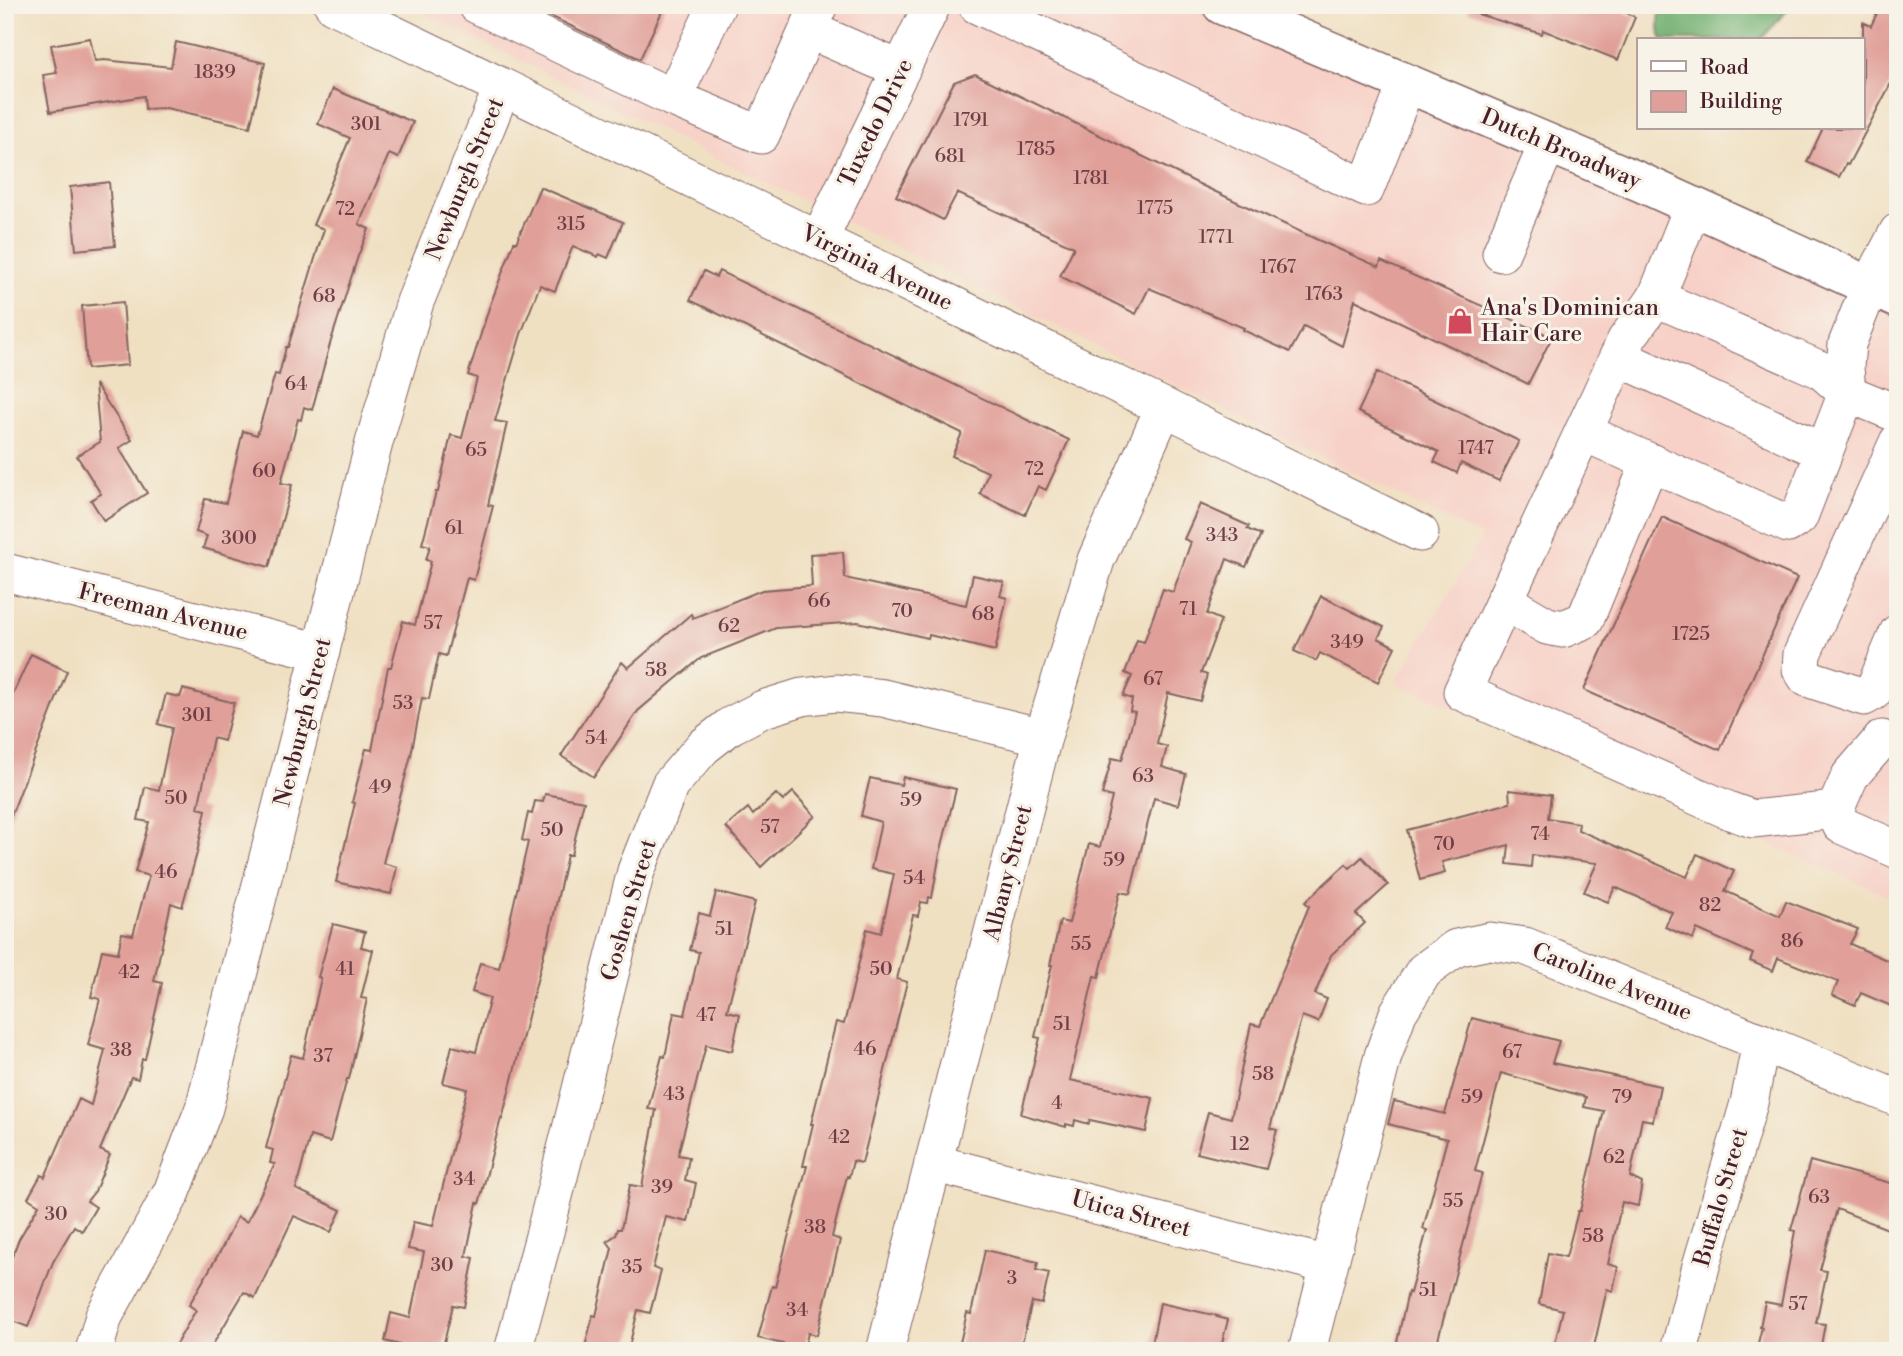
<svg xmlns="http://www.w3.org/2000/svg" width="1903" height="1356" font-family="'Libre Bodoni',serif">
	<rect width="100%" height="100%" fill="#f7f3e8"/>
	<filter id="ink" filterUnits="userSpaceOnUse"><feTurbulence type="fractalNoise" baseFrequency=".0143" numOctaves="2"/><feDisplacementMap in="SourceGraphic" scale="14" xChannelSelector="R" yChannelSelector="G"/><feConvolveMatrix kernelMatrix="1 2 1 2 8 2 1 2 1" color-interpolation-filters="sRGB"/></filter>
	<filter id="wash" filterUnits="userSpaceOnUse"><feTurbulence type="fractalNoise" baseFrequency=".00686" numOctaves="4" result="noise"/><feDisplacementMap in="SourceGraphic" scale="28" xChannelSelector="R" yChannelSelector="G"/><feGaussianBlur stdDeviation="1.57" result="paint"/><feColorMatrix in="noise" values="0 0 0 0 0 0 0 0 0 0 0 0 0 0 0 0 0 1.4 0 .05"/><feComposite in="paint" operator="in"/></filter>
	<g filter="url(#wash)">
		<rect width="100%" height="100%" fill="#f0e0c2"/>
		<polygon fill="#f7d1c7" points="407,5 1207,5 1898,308 1898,900 1395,683 1482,537"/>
		<polygon fill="#6faf70" stroke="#5c674e" stroke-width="2" points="1660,5 1792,5 1764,36 1758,40 1662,40 1659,28"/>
		<g id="blocks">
			<g fill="#e09f98">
				<polygon points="527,5 665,5 640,59"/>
				<polygon points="1469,5 1628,5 1625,12 1635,17 1618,60 1543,30 1542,34 1468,11"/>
				<polygon points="1881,5 1898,5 1898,70 1848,165 1846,164 1839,177 1807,162 1823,128 1863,128 1863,22 1871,26"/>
				<polygon points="90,38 95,61 104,60 171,67 176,42 265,63 250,127 166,108 145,109 144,96 50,112 43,75 57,73 51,45"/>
				<polygon points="975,74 1201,185 1318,240 1379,267 1381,261 1552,337 1528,384 1355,300 1342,346 1304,326 1290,352 1243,330 1244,328 1149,288 1136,314 1060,276 1074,247 957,193 943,220 896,196 954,82"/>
				<polygon points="333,89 413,122 398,158 389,154 359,224 369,229 358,256 330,344 312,410 304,407 301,420 298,419 281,483 292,485 269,567 203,548 207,536 196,532 205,499 226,503 243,431 257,435 275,374 279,375 286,347 288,347 324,229 313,225 350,138 318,124"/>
				<polygon points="109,182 115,246 76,250 70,187"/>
				<polygon points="540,187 623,222 608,258 599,254 598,257 573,246 555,291 540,285 521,334 495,421 507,423 488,505 493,506 474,580 467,578 446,656 439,654 429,699 422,698 411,755 383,863 397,867 391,894 336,882 355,803 352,802 366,749 372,750 388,667 391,667 403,621 415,625 431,561 426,560 430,546 422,544 436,492 438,492 451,435 462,438 477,378 468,375 489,308 514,242 516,243"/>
				<polygon points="704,271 716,277 719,271 1069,440 1046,490 1038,486 1025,515 980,494 988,472 952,456 962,433 690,300"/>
				<polygon points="123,302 128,365 87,369 82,306"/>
				<polygon points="1377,372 1519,441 1499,481 1461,463 1457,473 1434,462 1439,452 1358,412"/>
				<polygon points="95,384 132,440 119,448 147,493 104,521 91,500 101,494 77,456 100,442"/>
				<polygon points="1200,504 1249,526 1247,529 1261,535 1246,567 1227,559 1207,614 1221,620 1201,673 1207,675 1200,701 1168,693 1157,744 1167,747 1162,767 1186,774 1178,805 1154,798 1130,894 1120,892 1099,977 1094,976 1070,1080 1153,1098 1146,1132 1090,1120 1089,1124 1075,1120 1074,1126 1066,1124 1066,1127 1021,1114 1040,1038 1035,1037 1052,965 1050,965 1060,921 1069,923 1089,844 1100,847 1112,797 1102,794 1112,758 1122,760 1135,712 1130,711 1132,699 1123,696 1132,676 1125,673 1137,640 1144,642 1163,589 1173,592 1191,542 1184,539"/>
				<polygon points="1662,517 1797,578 1720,750 1584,690"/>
				<polygon points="843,552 845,578 966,605 973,575 1004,582 1000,596 1007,598 995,651 929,635 928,638 858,622 776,628 701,658 671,683 638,711 594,777 561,756 622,662 628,668 691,614 693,618 762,590 812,586 810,554"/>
				<polygon points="1321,596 1384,627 1378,638 1395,647 1378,682 1320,653 1316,661 1294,651"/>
				<polygon points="31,654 67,671 7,826 5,826 5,690 13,694"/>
				<polygon points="183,689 234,703 224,741 213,738 198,808 206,810 197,853 182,907 171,903 154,981 162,983 145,1059 142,1059 138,1079 131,1077 100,1150 110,1155 95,1191 87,1201 96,1207 82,1231 74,1226 53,1262 28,1327 5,1318 5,1275 19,1239 39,1205 28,1198 41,1175 45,1177 79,1099 91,1105 105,1050 88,1045 100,999 91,997 102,950 118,953 122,933 133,935 149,876 135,872 149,822 138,820 145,787 159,790 172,728 158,724 166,694 180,697"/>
				<polygon points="903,777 956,789 939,858 932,898 929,897 928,903 921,902 918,916 913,915 897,979 907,982 862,1163 853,1161 849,1177 847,1176 832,1237 840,1240 817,1335 808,1333 804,1349 758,1338 772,1286 775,1287 807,1166 803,1166 813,1124 811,1124 836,1022 844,1024 867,929 881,933 894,874 871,869 881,822 861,816 870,778 901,785"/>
				<polygon points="1509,790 1551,795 1548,818 1579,823 1578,830 1687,877 1697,854 1734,871 1725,891 1780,916 1786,901 1858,929 1850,944 1898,965 1898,1009 1861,993 1855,1005 1832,995 1838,982 1778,958 1773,971 1750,961 1753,954 1697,929 1693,939 1665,927 1672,912 1615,887 1608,902 1584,892 1597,863 1532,855 1531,867 1507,864 1509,845 1442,862 1445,873 1420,880 1407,830 1510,803"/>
				<polygon points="793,792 815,816 761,867 726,827 748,808 753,815 776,794 783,801"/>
				<polygon points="545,794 584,801 571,855 567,855 547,946 546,945 502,1119 501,1118 479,1204 477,1203 466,1256 474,1258 464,1307 453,1305 442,1351 399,1351 400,1345 385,1341 391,1313 410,1318 424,1252 408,1249 413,1222 433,1226 467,1089 443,1083 452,1046 476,1052 490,998 472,992 480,963 499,968 528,842 522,840 528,813 532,814 535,801 543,802"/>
				<polygon points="1362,857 1388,885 1356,914 1365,923 1331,955 1315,994 1327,999 1318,1022 1302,1016 1270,1128 1277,1130 1266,1169 1258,1167 1257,1168 1197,1153 1208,1112 1231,1118 1251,1024 1260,1026 1309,906 1305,902 1346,864 1350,868"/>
				<polygon points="716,892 755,902 727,1011 740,1014 732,1051 706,1045 678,1155 689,1157 685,1180 696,1183 688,1222 666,1217 653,1268 661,1271 650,1313 638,1310 628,1351 584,1351 593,1315 596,1316 612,1248 607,1241 616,1235 618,1229 621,1229 630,1185 642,1187 656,1110 648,1109 662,1056 665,1057 674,1013 685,1015 699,952 690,950 699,913 710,916"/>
				<polygon points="333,924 365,932 361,947 373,950 361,998 367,999 349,1079 347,1079 330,1142 310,1136 296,1189 341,1210 331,1232 294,1216 255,1298 244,1292 209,1351 172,1351 196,1310 189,1305 222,1248 237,1217 247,1222 275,1164 270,1163 273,1150 266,1148 291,1055 303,1058 321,978 318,977"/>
				<polygon points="1472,1018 1559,1041 1552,1063 1660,1086 1653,1121 1642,1119 1630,1177 1642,1183 1638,1206 1622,1202 1608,1264 1618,1267 1613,1291 1607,1289 1593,1351 1553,1351 1563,1310 1539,1304 1548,1253 1566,1257 1578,1211 1580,1211 1604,1111 1584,1107 1586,1097 1501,1073 1475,1171 1482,1173 1435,1351 1395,1351 1408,1292 1410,1293 1427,1230 1423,1229 1447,1139 1388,1124 1394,1101 1445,1114"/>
				<polygon points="1810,1161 1898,1185 1898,1233 1837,1209 1820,1270 1827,1271 1816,1323 1825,1324 1820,1351 1756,1351 1762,1327 1760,1327 1765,1302 1781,1305 1795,1231 1791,1230"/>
				<polygon points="985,1250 1038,1262 1036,1270 1049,1273 1042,1304 1032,1302 1020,1351 958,1351 967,1313 971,1314"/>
				<polygon points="1160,1303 1218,1316 1217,1317 1228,1320 1220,1351 1189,1351 1152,1343"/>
			</g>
		</g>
	</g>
	<g filter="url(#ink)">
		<use href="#blocks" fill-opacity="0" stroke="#846360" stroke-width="2"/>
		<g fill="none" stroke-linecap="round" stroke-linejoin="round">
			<g stroke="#846360" stroke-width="39">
				<g id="minor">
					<polyline points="333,5 1164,407 1420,533"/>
					<polyline points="477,5 673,98"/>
					<polyline points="717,5 673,98 761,135 819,5"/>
					<polyline points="977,5 1366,188 1407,83"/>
					<polyline points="809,30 901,70"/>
					<polyline points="1693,206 1656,298 1626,340 1618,357 1462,692 1730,811 1753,819 1835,810"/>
					<polyline points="819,240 932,5"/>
					<polyline points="1501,253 1548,143"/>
					<polyline points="1656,298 1821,370 1847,393 1898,414"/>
					<polyline points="1618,357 1824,452"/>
					<polyline points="1583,432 1788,524 1799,517 1847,393 1845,367 1847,344 1870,286 1898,232"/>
					<polyline points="1898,442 1802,654 1801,669 1807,678 1864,697 1873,692 1898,633"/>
					<polyline points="5,572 321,652"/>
					<polyline points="1504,601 1547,626 1563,629 1585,620 1650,462"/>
					<polyline points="1882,739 1850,776 1835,810 1841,825 1898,850"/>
					<polyline points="933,1163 1328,1265"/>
					<polyline points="94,1351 104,1316 172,1192 204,1108 375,439 415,302 502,88"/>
					<polyline points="513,1351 545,1232 636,871 670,785 703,747 730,726 763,709 802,697 836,693 883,698 1043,737"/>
					<polyline points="885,1351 1043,737 1096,560 1164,407"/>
					<polyline points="1307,1351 1383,1056 1398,1013 1424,971 1456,948 1490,941 1525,946 1898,1098"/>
					<polyline points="1679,1351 1701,1266 1749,1103 1761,1042"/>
				</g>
			</g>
			<g stroke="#846360" stroke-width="41">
				<polyline id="major" points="1222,5 1640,182 1898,299"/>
			</g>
			<use href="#minor" stroke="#fff" stroke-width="37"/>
			<use href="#major" stroke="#fff" stroke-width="38"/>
		</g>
	</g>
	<defs>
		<g id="shop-bare" transform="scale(2.1)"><path d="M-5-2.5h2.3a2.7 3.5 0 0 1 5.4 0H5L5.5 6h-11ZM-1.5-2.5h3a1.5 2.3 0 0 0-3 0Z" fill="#d1495b" stroke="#f7f3e8" stroke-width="2.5" paint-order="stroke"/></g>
	</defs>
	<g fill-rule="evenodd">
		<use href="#shop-bare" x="1460" y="321"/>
	</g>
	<g text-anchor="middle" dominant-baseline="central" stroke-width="6" stroke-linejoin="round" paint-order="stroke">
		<g font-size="19" fill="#703f46">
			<text x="215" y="72">1839</text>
			<text x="971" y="120">1791</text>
			<text x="366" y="124">301</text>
			<text x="1036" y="149">1785</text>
			<text x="950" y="156">681</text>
			<text x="1091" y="178">1781</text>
			<text x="1155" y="208">1775</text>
			<text x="345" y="209">72</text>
			<text x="571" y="224">315</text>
			<text x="1216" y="237">1771</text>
			<text x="1278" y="267">1767</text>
			<text x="1324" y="294">1763</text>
			<text x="324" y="296">68</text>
			<text x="296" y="384">64</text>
			<text x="1476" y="448">1747</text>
			<text x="476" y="450">65</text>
			<text x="1034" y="469">72</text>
			<text x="264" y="471">60</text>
			<text x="454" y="528">61</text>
			<text x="1222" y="535">343</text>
			<text x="239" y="538">300</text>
			<text x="819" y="601">66</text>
			<text x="1188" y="609">71</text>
			<text x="902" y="611">70</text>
			<text x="983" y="614">68</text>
			<text x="433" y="623">57</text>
			<text x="729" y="626">62</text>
			<text x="1691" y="634">1725</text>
			<text x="1347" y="642">349</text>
			<text x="656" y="670">58</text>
			<text x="1153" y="679">67</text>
			<text x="403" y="703">53</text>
			<text x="197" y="715">301</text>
			<text x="596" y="738">54</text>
			<text x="1143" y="776">63</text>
			<text x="380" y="787">49</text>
			<text x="176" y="798">50</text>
			<text x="911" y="800">59</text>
			<text x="770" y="827">57</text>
			<text x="552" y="830">50</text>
			<text x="1540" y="834">74</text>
			<text x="1444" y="844">70</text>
			<text x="1114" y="860">59</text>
			<text x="166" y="872">46</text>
			<text x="914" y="878">54</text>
			<text x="1710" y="905">82</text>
			<text x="724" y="929">51</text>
			<text x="1792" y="941">86</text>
			<text x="1081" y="944">55</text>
			<text x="345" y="969">41</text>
			<text x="881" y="969">50</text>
			<text x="129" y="972">42</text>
			<text x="706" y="1015">47</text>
			<text x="1062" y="1024">51</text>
			<text x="865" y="1049">46</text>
			<text x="121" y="1050">38</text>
			<text x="1512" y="1052">67</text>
			<text x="323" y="1056">37</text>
			<text x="1263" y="1074">58</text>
			<text x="674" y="1094">43</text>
			<text x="1472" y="1097">59</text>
			<text x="1622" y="1097">79</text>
			<text x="1057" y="1103">4</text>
			<text x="839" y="1137">42</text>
			<text x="1240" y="1144">12</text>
			<text x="1614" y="1157">62</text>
			<text x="464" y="1179">34</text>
			<text x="662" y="1187">39</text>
			<text x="1819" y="1197">63</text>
			<text x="1453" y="1201">55</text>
			<text x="56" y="1214">30</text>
			<text x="815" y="1227">38</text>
			<text x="1593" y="1236">58</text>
			<text x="442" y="1265">30</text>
			<text x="632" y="1267">35</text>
			<text x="1012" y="1278">3</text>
			<text x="1428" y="1290">51</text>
			<text x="1798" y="1304">57</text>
			<text x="797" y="1310">34</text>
		</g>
		<g font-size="23" fill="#4a1f2b" stroke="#f7f3e8">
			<text transform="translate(876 123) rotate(-64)">Tuxedo Drive</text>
			<text transform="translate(1561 149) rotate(23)">Dutch Broadway</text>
			<text transform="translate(465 179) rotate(-68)">Newburgh Street</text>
			<text transform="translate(877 268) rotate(26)">Virginia Avenue</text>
			<text transform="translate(163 612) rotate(14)">Freeman Avenue</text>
			<text transform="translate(303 722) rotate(-76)">Newburgh Street</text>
			<text transform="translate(1008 873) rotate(-76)">Albany Street</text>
			<text transform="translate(629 910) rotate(-74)">Goshen Street</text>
			<text transform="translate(1612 982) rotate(22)">Caroline Avenue</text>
			<text transform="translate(1721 1197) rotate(-74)">Buffalo Street</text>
			<text transform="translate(1131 1214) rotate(15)">Utica Street</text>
		</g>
		<g font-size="23" fill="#4a1f2b" stroke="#f7f3e8" text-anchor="start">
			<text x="1481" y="308">Ana's Dominican<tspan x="1481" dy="26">Hair Care</tspan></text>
		</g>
	</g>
	<rect width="1903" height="1356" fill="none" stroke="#f7f3e8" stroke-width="28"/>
	<rect x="1637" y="38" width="228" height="91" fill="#f7f3e8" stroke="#b29e9c" stroke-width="2"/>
	<rect x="1651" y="61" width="35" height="10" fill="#ffffff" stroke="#b29e9c" stroke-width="2"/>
	<text x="1700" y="74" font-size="21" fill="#4a1f2b">Road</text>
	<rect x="1651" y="91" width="35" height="21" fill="#e09f98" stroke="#b29e9c" stroke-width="2"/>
	<text x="1700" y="108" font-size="21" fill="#4a1f2b">Building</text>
</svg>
